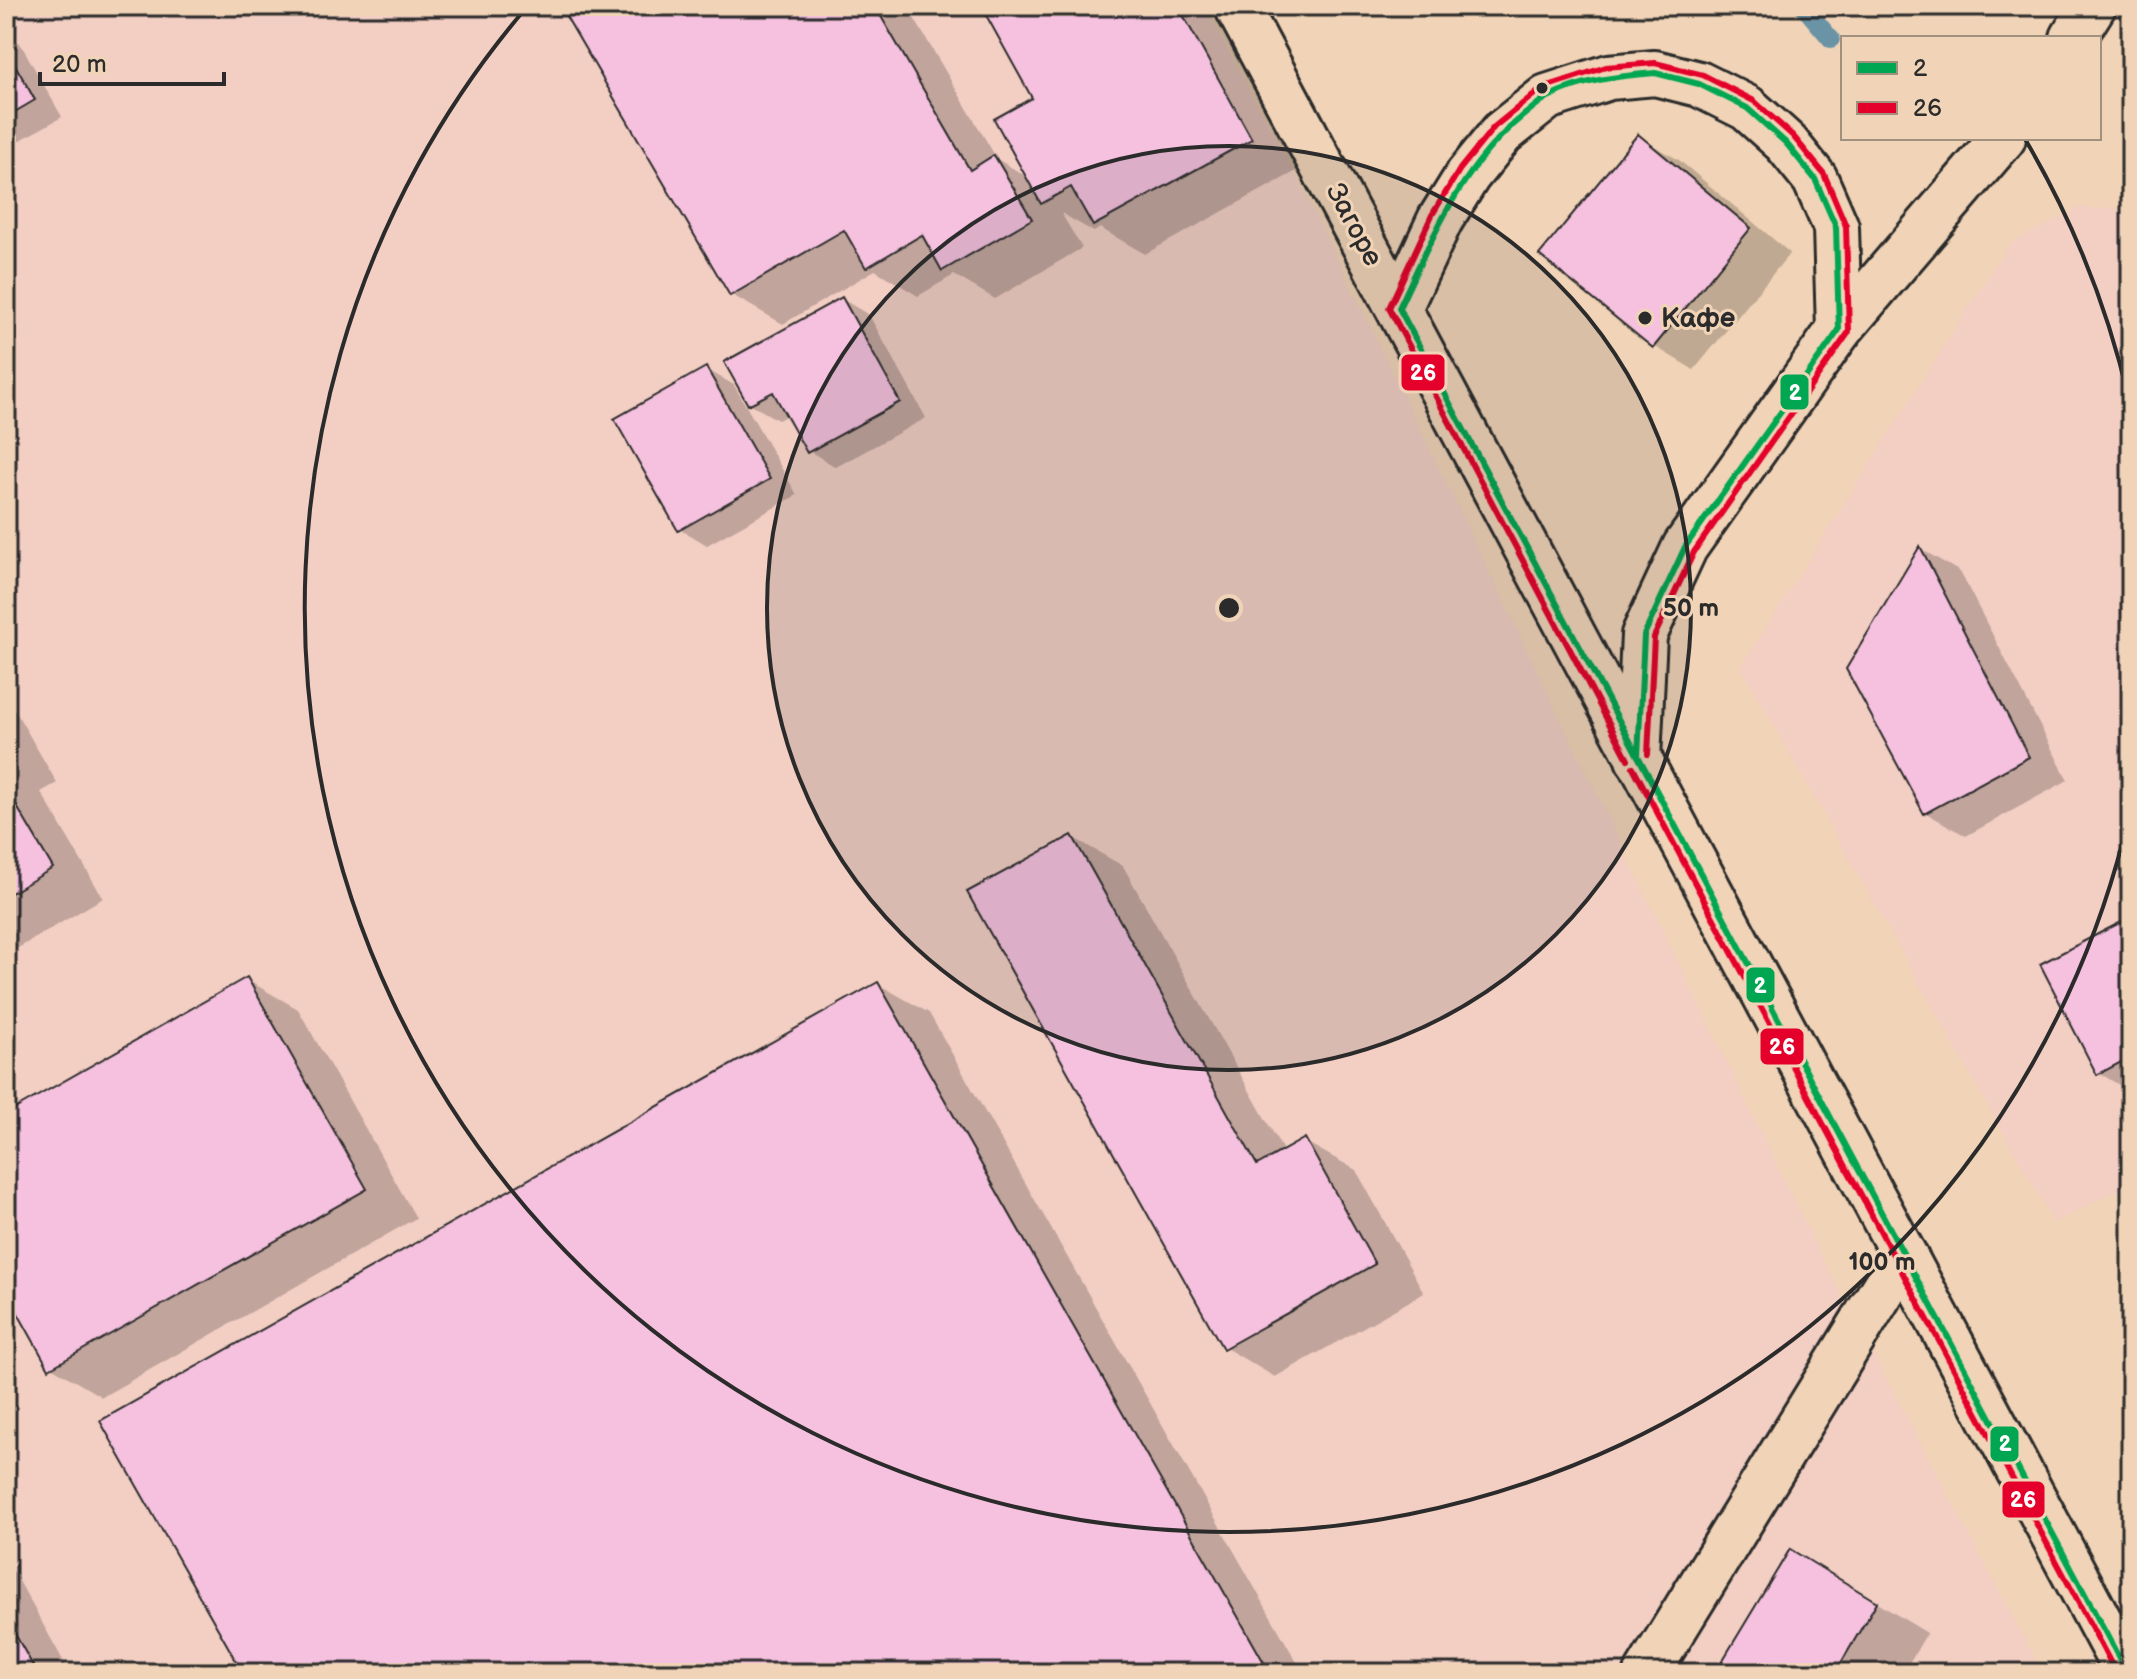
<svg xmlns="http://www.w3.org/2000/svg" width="2137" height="1679" font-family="'Balsamiq Sans',sans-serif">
	<rect width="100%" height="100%" fill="#f1d4b7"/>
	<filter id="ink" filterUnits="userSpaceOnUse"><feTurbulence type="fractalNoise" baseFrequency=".0125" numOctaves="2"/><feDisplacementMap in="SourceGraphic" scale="16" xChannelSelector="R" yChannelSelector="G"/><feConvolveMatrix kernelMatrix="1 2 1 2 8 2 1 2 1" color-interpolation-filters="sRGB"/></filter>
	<g filter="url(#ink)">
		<g fill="#f2cec3">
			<polygon points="6,6 1204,6 1301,185 1821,1256 2043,1673 6,1673"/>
			<polygon points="2078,208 2131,209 2131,1183 2054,1223 1741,667 2008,245"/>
		</g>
		<g fill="#0003">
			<polygon points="195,6 219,6 207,13"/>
			<polygon points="562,6 907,6 997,159 1029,178 1035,99 983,6 1212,6 1302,168 1145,254 1100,228 1094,232 1061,213 1082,248 995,299 954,275 918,296 875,270 783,324 732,295"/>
			<polygon points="6,35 20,43 62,117 6,148"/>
			<polygon points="1639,137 1679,160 1790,253 1694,370 1654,346"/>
			<polygon points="842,299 869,315 926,418 836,467 809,451 788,415 778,420 750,404"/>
			<polygon points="706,369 734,385 797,495 707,545 680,529"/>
			<polygon points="1921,549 1960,572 2068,780 1966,836 1926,813"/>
			<polygon points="6,695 57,783 41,792 103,898 6,955"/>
			<polygon points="1072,837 1123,866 1284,1152 1304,1141 1356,1170 1424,1293 1275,1377 1224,1347"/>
			<polygon points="2131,919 2131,1092 2099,1073"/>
			<polygon points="247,980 298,1009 416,1218 102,1397 51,1367 6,1288 6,1117"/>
			<polygon points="878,984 929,1013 1303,1673 245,1673"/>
			<polygon points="6,1567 14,1572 70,1673 6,1673"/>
			<polygon points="1841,1581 1927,1633 1903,1673 1717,1673"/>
		</g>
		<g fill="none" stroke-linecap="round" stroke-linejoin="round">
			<polyline stroke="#6a93a5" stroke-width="18" points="1803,6 1831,39"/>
		</g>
		<g fill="#f5c1de" stroke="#2b2b2b" stroke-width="2">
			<polygon points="560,6 875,6 970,170 994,155 1032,219 942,271 922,235 866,268 844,230 730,296"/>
			<polygon points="981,6 1178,6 1252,139 1093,226 1071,187 1041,204 994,119 1032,98"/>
			<polygon points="6,49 35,100 6,117"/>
			<polygon points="1638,134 1751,228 1653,348 1539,255"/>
			<polygon points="842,297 900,402 807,453 773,392 748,405 724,362"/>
			<polygon points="706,367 770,479 678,531 614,419"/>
			<polygon points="1920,546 2029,757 1924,814 1846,669"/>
			<polygon points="6,788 53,868 6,896"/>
			<polygon points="1072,835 1257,1165 1305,1138 1375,1264 1223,1349 967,892"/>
			<polygon points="2131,917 2131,1057 2097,1075 2040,964"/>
			<polygon points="247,977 367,1189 49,1369 6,1292 6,1114"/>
			<polygon points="878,982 1270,1673 243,1673 100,1421"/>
			<polygon points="1790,1549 1877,1602 1835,1673 1715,1673"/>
			<polygon points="6,1618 37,1673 6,1673"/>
		</g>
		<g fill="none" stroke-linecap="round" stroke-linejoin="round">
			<g stroke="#2b2b2b" stroke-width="50">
				<g id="minor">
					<polyline points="1237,6 2127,1673"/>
					<polyline points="2073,38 2093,6"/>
					<polyline points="1399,308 1440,220 1468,175 1502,133 1547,97 1609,77 1655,73 1699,84 1747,108 1786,143 1815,179 1836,227 1839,330 1685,547 1644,635 1638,759"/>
					<polyline points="1839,330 2003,138"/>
					<polyline points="1647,1673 1904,1255"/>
				</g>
			</g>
			<use href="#minor" stroke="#f1d4b7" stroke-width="44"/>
			<g stroke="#f1d4b7" stroke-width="12">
				<g id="bus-1">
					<path d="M1655 73 1699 84 1747 108 1786 143 1815 179 1836 227 1839 330 1685 547 1644 635 1638 756 1399 308C1432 238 1462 165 1524 115 1532 109 1540 101 1548 97 1581 80 1619 76 1655 73Z"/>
					<polyline points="1638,756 2127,1673"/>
				</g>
			</g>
			<g stroke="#f1d4b7" stroke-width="12">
				<g id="bus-2">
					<polyline points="1628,759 1389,308 1432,215 1460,169 1494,127 1542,88 1606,67 1655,63 1703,75 1754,101 1793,136 1824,174 1846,226 1849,332 1694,552 1654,637 1648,754"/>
					<polyline points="1633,767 2116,1673"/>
				</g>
			</g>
			<use href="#bus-1" stroke="#00a651" stroke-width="6"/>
			<use href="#bus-2" stroke="#e4002b" stroke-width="6"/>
		</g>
	</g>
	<circle cx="1229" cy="608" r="462" fill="#2b2b2b" fill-opacity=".12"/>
	<g fill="none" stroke="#2b2b2b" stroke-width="4">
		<circle cx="1229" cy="608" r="462"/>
		<path d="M2129 816A924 924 0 1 1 526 8M2025 139A924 924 0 0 1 2129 400"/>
	</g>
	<g fill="#2b2b2b" stroke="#f1d4b7" stroke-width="3">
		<circle cx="1542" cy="88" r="7"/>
		<circle cx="1645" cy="318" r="8"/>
	</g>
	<g text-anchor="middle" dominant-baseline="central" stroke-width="6" stroke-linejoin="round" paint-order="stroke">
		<g font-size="28" fill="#2b2b2b" stroke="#f1d4b7">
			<text transform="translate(1354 225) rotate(62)">Загоре</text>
		</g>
		<g font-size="28" font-weight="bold" fill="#2b2b2b" stroke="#f1d4b7" text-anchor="start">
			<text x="1661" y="318">Кафе</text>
		</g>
	</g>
	<circle cx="1229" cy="608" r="12" fill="#2b2b2b" stroke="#f1d4b7" stroke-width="4"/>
	<g font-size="24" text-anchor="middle" font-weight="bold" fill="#2b2b2b" stroke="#f1d4b7" stroke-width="6" stroke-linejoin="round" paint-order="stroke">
		<text x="1691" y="616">50 m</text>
		<text x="1882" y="1270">100 m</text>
	</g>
	<g stroke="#f1d4b7" stroke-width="3">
		<rect x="1400" y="353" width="46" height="39" rx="8" fill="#e4002b"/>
		<rect x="1779" y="373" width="31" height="38" rx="8" fill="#00a651"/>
		<rect x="1745" y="966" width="31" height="38" rx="8" fill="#00a651"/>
		<rect x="1759" y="1027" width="46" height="39" rx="8" fill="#e4002b"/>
		<rect x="1989" y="1425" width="31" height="38" rx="8" fill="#00a651"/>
		<rect x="2001" y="1480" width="45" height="39" rx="8" fill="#e4002b"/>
	</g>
	<g font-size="22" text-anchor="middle" font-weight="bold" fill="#fff">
		<text x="1423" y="380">26</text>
		<text x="1795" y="400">2</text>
		<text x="1760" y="993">2</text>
		<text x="1782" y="1054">26</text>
		<text x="2005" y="1451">2</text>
		<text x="2023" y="1507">26</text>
	</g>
	<rect width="2137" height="1679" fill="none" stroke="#f1d4b7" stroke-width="32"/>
	<rect x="16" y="16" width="2105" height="1647" fill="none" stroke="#2b2b2b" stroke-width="3" filter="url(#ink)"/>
	<rect x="1841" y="36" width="260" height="104" fill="#f1d4b7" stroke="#a2907f" stroke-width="2"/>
	<rect x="1857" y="62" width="40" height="12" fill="#00a651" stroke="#a2907f" stroke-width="2"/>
	<text x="1913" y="76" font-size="24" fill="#2b2b2b">2</text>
	<rect x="1857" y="102" width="40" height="12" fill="#e4002b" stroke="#a2907f" stroke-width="2"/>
	<text x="1913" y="116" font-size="24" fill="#2b2b2b">26</text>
	<path d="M40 72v12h184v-12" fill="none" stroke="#2b2b2b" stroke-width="4"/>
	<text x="52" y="72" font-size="24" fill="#2b2b2b" stroke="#f1d4b7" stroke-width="6" paint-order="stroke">20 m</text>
</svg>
